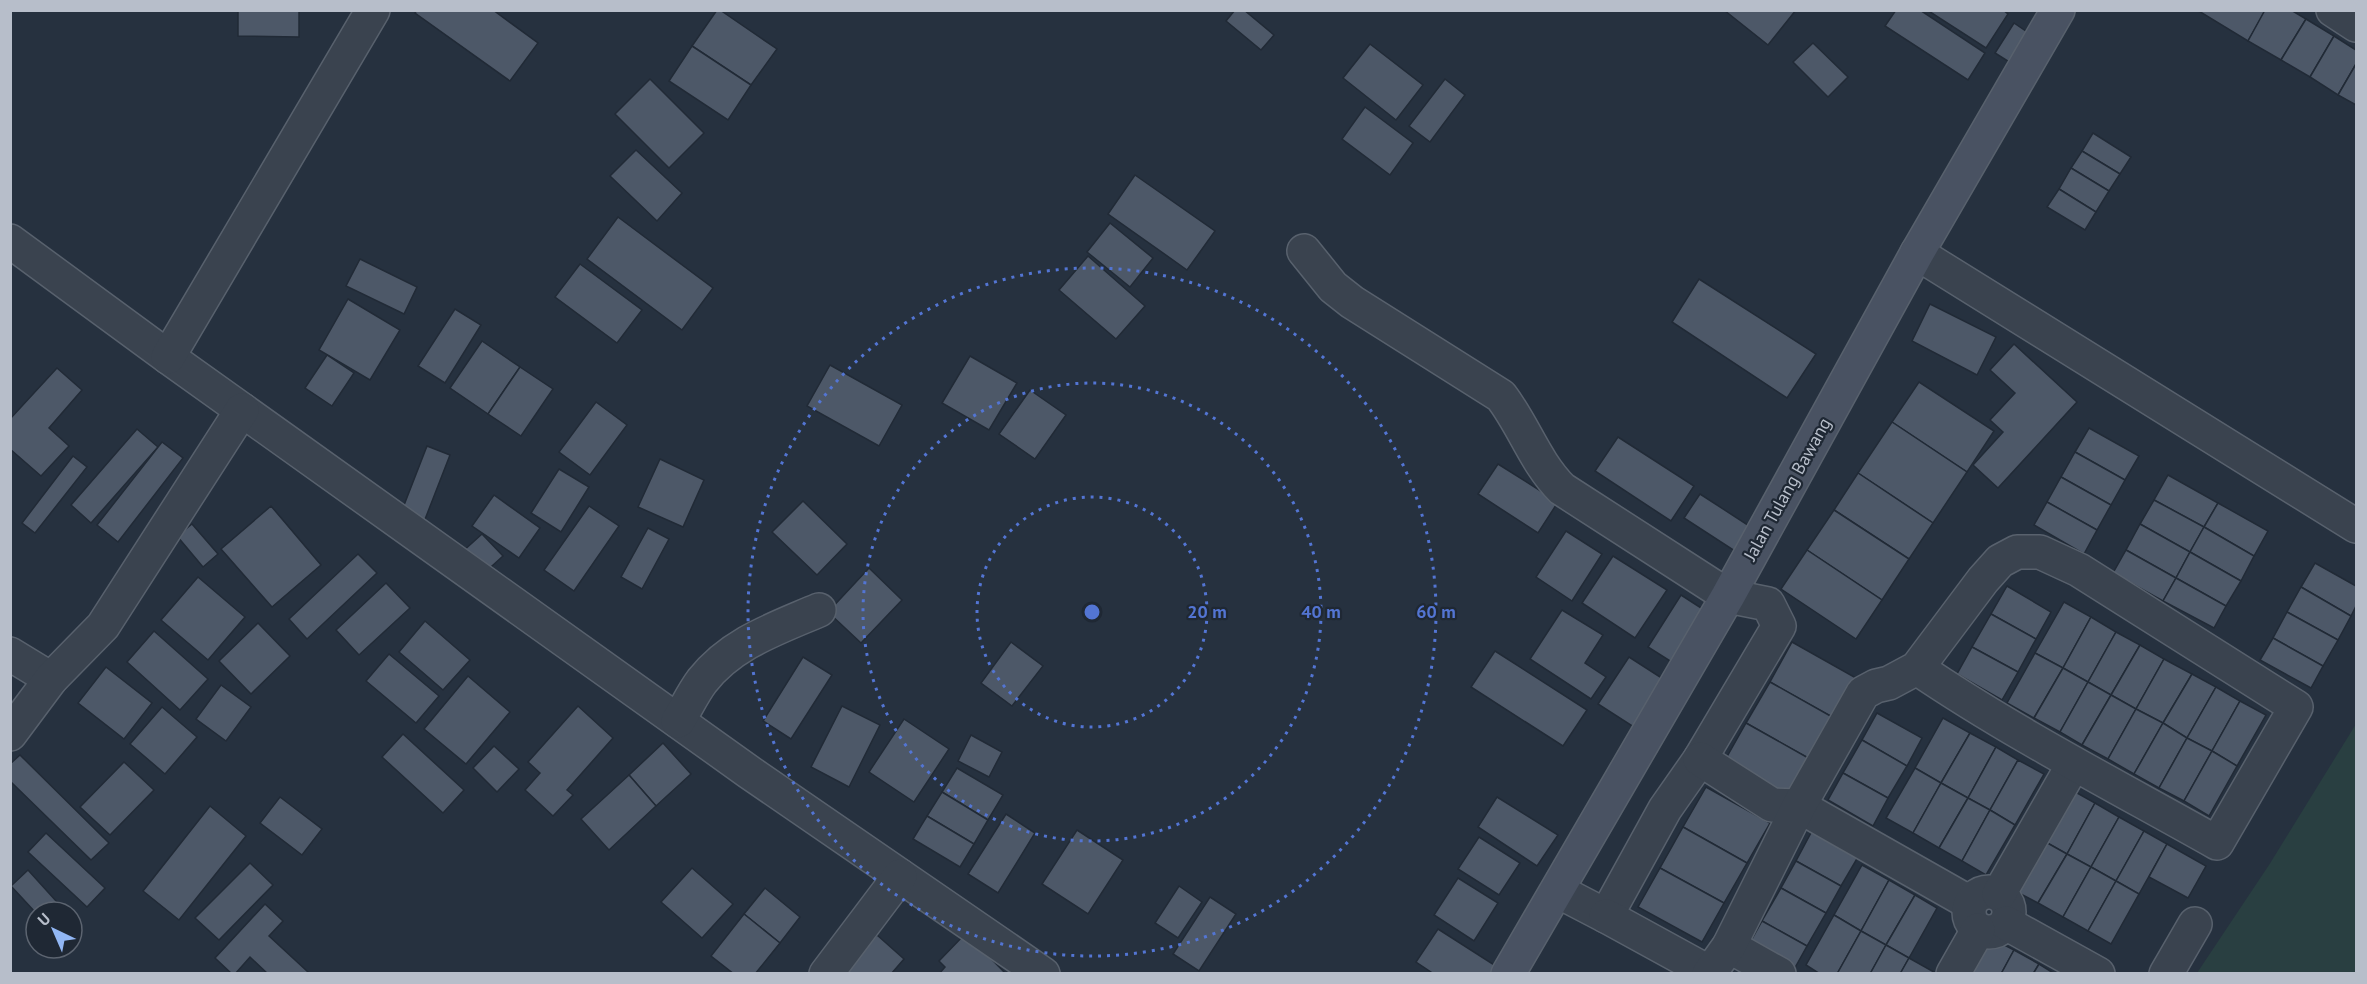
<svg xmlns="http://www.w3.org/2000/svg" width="2367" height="984" font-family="'PT Sans',sans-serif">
	<rect width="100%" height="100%" fill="#26313f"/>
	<polygon fill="#293f41" points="2356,724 2356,973 2197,973 2269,865"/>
	<g fill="#4d5868" stroke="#212a36" stroke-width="1.5">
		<polygon points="238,10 299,10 299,37 238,36"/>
		<polygon points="417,10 493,10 538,43 510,81 415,13"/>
		<polygon points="717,10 720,10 777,49 751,85 692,46"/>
		<polygon points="1235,10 1244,10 1274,35 1261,50 1226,21"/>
		<polygon points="1724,10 1796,10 1768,45"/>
		<polygon points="1896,10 1920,10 1985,53 1968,80 1885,26"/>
		<polygon points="1927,10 2003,10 2008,14 1986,48"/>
		<polygon points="2197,10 2264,10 2265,11 2248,41"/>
		<polygon points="2291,10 2306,19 2281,60 2248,41 2265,10"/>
		<polygon points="2306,19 2334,36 2310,77 2281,60"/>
		<polygon points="2014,23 2033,36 2014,65 1995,53"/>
		<polygon points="2334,36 2356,50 2356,64 2338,95 2310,77"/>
		<polygon points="1813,43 1848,77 1828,97 1793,62"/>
		<polygon points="1370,44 1423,85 1396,120 1343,78"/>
		<polygon points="692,46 751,85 728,120 669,81"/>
		<polygon points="2356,64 2356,105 2338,95"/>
		<polygon points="650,79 704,133 669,168 615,114"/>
		<polygon points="1445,79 1465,95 1430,142 1409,126"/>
		<polygon points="1365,107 1413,143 1390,175 1342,139"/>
		<polygon points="2093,133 2131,157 2120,174 2082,151"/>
		<polygon points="636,150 682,193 657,221 610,176"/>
		<polygon points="2082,151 2120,174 2109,191 2071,168"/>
		<polygon points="2071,168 2109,191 2096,212 2059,189"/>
		<polygon points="1135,175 1215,231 1187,270 1108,214"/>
		<polygon points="2059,189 2096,212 2085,230 2047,207"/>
		<polygon points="618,217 713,288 682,330 587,259"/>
		<polygon points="1110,223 1153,258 1130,287 1087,252"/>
		<polygon points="1088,256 1145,306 1116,339 1059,290"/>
		<polygon points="360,259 417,287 404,314 346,286"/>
		<polygon points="580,264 642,310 617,343 555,297"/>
		<polygon points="1699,279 1816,354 1787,398 1672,322"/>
		<polygon points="348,299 400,330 370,380 319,350"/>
		<polygon points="1930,304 1996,337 1977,375 1912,341"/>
		<polygon points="455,309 481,325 445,383 418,366"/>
		<polygon points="482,341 520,367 488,414 450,388"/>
		<polygon points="2014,344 2077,402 1998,488 1973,465 2003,432 1990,420 2015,393 1990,370"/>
		<polygon points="327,355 354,373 332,406 305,388"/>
		<polygon points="970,356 1017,383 989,430 942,403"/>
		<polygon points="830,365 902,405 879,446 807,406"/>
		<polygon points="520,367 553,389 521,436 488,414"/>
		<polygon points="57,368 82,390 49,428 69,446 41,476 10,449 10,419"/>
		<polygon points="1919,382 1994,431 1967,472 1892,422"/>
		<polygon points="1030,390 1066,415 1035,459 999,434"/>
		<polygon points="596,402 627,425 590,475 559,452"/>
		<polygon points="1892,422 1967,472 1933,523 1858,473"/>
		<polygon points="2089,428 2139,456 2125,480 2075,452"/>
		<polygon points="137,429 158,447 91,523 71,505"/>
		<polygon points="1618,437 1694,486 1671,521 1595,471"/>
		<polygon points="162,442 183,458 118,542 97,525"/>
		<polygon points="427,446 450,455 422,527 399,518"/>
		<polygon points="2075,452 2125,480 2111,505 2061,477"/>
		<polygon points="73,456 87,467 35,533 22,523"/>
		<polygon points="660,459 704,480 683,527 638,507"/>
		<polygon points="1498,464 1558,502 1538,533 1478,494"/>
		<polygon points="559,469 589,487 561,532 531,513"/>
		<polygon points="1858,473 1933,523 1909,559 1834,510"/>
		<polygon points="2168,475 2218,503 2204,527 2154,500"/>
		<polygon points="2061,477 2111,505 2097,530 2047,502"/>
		<polygon points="1700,494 1757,531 1741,555 1684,518"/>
		<polygon points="494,495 540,528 519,558 472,526"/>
		<polygon points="2154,500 2204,527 2190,552 2140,524"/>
		<polygon points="803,501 847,544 817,575 772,532"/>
		<polygon points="2047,502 2097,530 2084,554 2034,525"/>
		<polygon points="2218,503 2268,531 2254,556 2204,527"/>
		<polygon points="271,506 321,565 272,607 221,549"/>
		<polygon points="589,506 619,526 574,591 544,570"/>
		<polygon points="1834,510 1909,559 1882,600 1807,550"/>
		<polygon points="192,524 218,554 203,567 177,536"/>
		<polygon points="2140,524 2190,552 2176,578 2126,550"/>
		<polygon points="2204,527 2254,556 2241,581 2190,552"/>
		<polygon points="648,528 669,539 642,589 621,577"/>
		<polygon points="1566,531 1602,554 1572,601 1536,577"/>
		<polygon points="482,534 503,556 482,575 461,553"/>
		<polygon points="1807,550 1882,600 1856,639 1781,589"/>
		<polygon points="2126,550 2176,578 2163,601 2113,573"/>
		<polygon points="2190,552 2241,581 2226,606 2176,578"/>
		<polygon points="358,554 377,573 307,639 289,619"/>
		<polygon points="1613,556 1667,590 1635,638 1582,603"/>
		<polygon points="2315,563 2356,586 2356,606 2351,616 2301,587"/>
		<polygon points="869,568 902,600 861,643 828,612"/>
		<polygon points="198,577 245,617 208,660 161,620"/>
		<polygon points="2176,578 2226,606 2214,628 2163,601"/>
		<polygon points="386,583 410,608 359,655 336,630"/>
		<polygon points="2007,586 2051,612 2036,639 1991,614"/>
		<polygon points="2301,587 2351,616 2338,640 2287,612"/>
		<polygon points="1681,595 1712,615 1678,666 1648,647"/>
		<polygon points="2064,602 2091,617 2063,668 2035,653"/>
		<polygon points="1562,610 1603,635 1585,663 1606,677 1591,699 1530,659"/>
		<polygon points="2287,612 2338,640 2323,666 2273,638"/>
		<polygon points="1991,614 2036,639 2018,672 1972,647"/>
		<polygon points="2091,617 2116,632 2088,682 2063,668"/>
		<polygon points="425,621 470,660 443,690 399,652"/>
		<polygon points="258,623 290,656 251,694 219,661"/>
		<polygon points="154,631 208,679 180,710 127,662"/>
		<polygon points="2116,632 2140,645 2111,695 2088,682"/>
		<polygon points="2273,638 2323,666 2311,688 2260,660"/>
		<polygon points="1011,642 1043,666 1012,706 981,683"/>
		<polygon points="1792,642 1856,678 1834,718 1770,682"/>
		<polygon points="2140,645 2164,659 2136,709 2111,695"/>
		<polygon points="1972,647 2018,672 2002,700 1957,674"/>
		<polygon points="1495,651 1587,710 1563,746 1471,687"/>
		<polygon points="2035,653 2063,668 2034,718 2007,703"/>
		<polygon points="389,654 439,696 416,723 366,681"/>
		<polygon points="803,657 832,675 791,739 763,721"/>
		<polygon points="1629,657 1671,684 1640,731 1598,704"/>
		<polygon points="2164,659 2192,674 2163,723 2136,709"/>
		<polygon points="106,667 152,703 124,739 78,703"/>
		<polygon points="2063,668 2088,682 2060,732 2034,718"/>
		<polygon points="2192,674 2216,687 2187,738 2163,723"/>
		<polygon points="468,676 510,712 466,764 424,729"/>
		<polygon points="1770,682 1834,718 1810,759 1746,723"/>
		<polygon points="2088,682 2111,695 2082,745 2060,732"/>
		<polygon points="221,685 251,707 226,741 196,719"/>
		<polygon points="2216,687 2240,701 2212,751 2187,738"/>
		<polygon points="2111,695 2136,709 2108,759 2082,745"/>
		<polygon points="2240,701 2266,715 2237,766 2212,751"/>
		<polygon points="578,706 613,738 567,790 573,795 553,816 525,790 540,773 528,762"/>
		<polygon points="842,706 880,725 849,787 811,767"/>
		<polygon points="162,707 197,737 165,774 130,744"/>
		<polygon points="2136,709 2163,723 2134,774 2108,759"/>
		<polygon points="1877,713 1922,738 1907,766 1862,740"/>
		<polygon points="1943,718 1970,733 1941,783 1915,768"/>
		<polygon points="904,719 949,749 914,802 869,772"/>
		<polygon points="1746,723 1810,759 1788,798 1724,762"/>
		<polygon points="2163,723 2187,738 2159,788 2134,774"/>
		<polygon points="1970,733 1996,747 1968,798 1941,783"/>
		<polygon points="403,734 464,790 443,813 382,757"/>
		<polygon points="971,735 1002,752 989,777 958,761"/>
		<polygon points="2187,738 2212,751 2184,801 2159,788"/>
		<polygon points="1862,740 1907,766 1888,798 1843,773"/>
		<polygon points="663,743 691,774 656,806 629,775"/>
		<polygon points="494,746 519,769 497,792 473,768"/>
		<polygon points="1996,747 2018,760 1990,810 1968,798"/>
		<polygon points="2212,751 2237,766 2209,816 2184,801"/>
		<polygon points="20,755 109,843 91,860 10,781 10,764"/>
		<polygon points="2018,760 2044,774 2015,825 1990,810"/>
		<polygon points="124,762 154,790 110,835 80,807"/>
		<polygon points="957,768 1003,795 988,820 942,792"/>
		<polygon points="1915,768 1941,783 1913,833 1886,818"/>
		<polygon points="1843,773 1888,798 1873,826 1828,800"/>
		<polygon points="629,775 656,806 609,850 581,819"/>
		<polygon points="1941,783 1968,798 1939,848 1913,833"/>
		<polygon points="1706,787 1770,823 1747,863 1683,827"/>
		<polygon points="2070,789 2095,803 2067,854 2042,840"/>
		<polygon points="942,792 988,820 974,844 927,816"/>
		<polygon points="280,797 322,829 302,855 260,823"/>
		<polygon points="1497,797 1558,835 1537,866 1478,827"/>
		<polygon points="1968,798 1990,810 1962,861 1939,848"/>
		<polygon points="2095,803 2119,817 2091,867 2067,854"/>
		<polygon points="210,806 246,836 179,920 143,891"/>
		<polygon points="1990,810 2015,825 1986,875 1962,861"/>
		<polygon points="1006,814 1035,833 998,893 968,874"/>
		<polygon points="927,816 974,844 960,867 913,839"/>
		<polygon points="2119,817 2144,831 2116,881 2091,867"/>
		<polygon points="1683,827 1747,863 1724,903 1660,868"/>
		<polygon points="1077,830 1123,860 1088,914 1042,884"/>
		<polygon points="1812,831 1858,857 1841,886 1796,861"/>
		<polygon points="2144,831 2167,844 2139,894 2116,881"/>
		<polygon points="46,833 105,888 87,907 28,852"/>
		<polygon points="1479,837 1520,863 1499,895 1458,869"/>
		<polygon points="2042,840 2067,854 2038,903 2013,890"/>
		<polygon points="2167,844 2206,866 2188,898 2149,877"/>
		<polygon points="2067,854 2091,867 2063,917 2038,903"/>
		<polygon points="1796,861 1841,886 1826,913 1781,888"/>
		<polygon points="250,863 273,885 219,940 195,918"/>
		<polygon points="1862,865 1889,880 1861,931 1834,915"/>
		<polygon points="2091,867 2116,881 2088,931 2063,917"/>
		<polygon points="692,868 733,904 702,938 661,902"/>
		<polygon points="1660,868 1724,903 1702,942 1638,907"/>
		<polygon points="28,870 66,912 36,913 11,886"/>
		<polygon points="1458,878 1498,903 1474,941 1434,915"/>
		<polygon points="1889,880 1915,895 1886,945 1861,931"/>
		<polygon points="2116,881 2139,894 2111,944 2088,931"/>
		<polygon points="1179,886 1202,902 1178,938 1155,923"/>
		<polygon points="765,888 800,917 780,943 744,914"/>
		<polygon points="1781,888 1826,913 1807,946 1762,921"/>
		<polygon points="1915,895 1937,908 1909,958 1886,945"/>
		<polygon points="1210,897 1236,914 1199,971 1173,954"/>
		<polygon points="265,904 283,921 269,936 308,972 306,974 268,974 250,957 235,974 232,974 215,958"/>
		<polygon points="744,914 780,943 755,974 734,974 711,956"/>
		<polygon points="1834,915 1861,931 1837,974 1820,974 1806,965"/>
		<polygon points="1762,921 1807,946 1792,973 1747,948"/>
		<polygon points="1438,929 1499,968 1496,974 1434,974 1416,962"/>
		<polygon points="1861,931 1886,945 1870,974 1837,974"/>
		<polygon points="966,933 1006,974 939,974 945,967 939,961"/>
		<polygon points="877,935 904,959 891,974 842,974"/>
		<polygon points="1989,937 2014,950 2001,974 1969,974"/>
		<polygon points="1886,945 1909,958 1900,974 1870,974"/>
		<polygon points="2014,950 2039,964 2033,974 2001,974"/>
		<polygon points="1909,958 1934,972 1933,974 1900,974"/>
		<polygon points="2039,964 2055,974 2033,974"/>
	</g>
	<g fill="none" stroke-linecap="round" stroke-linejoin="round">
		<g stroke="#58616d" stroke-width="36">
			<g id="street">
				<polyline points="2333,10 2356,25"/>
				<polyline points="10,241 168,357 749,772 1043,974"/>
				<path d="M1304 251 1333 287 1352 302 1501 396C1524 426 1535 462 1562 489L1728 596 1768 604 1779 626 1700 759 1665 809 1606 916 1558 891"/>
				<polyline points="1917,253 2356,526"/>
				<polyline points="168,357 373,10"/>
				<polyline points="10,654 51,679"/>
				<path d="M678 721C686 708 693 693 702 681 732 643 775 629 819 610"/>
				<polyline points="10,734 51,679 103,626 242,410"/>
				<polyline points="1700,759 1772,805 1799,806 1970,903"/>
				<circle cx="1989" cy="912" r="20"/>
				<polyline points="1999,894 2073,765"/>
				<polyline points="1606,916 1710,973"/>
				<polyline points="2006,923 2098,974"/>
				<polyline points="1729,946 1779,974"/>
				<polyline points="826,974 900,876"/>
				<path d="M1709 974 1729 946 1799 806 1863 693 1876 686 1889 683 1917 668 1983 580 2000 561 2017 552H2040L2079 570 2296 707 2217 843C2116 786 2013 733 1917 668"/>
				<polyline points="1953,974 1978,930"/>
				<polyline points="2166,974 2195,924"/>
			</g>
		</g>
		<g stroke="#58616d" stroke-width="36">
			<polyline id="secondary" points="1508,974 1728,596 1917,253 2058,10"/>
		</g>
		<use href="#street" stroke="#3a434f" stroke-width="33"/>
		<use href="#secondary" stroke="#495262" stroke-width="33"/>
	</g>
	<g fill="none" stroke="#5375d3" stroke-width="3" stroke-dasharray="3 6">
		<circle cx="1092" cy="612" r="115"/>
		<circle cx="1092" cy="612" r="229"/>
		<circle cx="1092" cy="612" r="344"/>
	</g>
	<g text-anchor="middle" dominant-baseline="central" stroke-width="4.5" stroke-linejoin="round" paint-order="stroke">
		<g font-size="18" fill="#b7beca" stroke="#1f2834">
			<text transform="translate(1787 489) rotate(-61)">Jalan Tulang Bawang</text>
		</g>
	</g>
	<circle cx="1092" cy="612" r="9" fill="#5375d3" stroke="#1f2834" stroke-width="3"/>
	<g font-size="18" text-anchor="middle" font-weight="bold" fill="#5375d3" stroke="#1f2834" stroke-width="4.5" stroke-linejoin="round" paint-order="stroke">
		<text x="1207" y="618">20 m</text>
		<text x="1321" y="618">40 m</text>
		<text x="1436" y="618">60 m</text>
	</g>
	<rect width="2367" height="984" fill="none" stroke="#b7beca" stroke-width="24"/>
	<g transform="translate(54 930) rotate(316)"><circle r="28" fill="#1f2834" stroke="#5c6470" stroke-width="1.5"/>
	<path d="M0-4.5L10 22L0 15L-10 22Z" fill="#92b7f4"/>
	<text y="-9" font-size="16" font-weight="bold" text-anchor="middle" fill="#b7beca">U</text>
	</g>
</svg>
